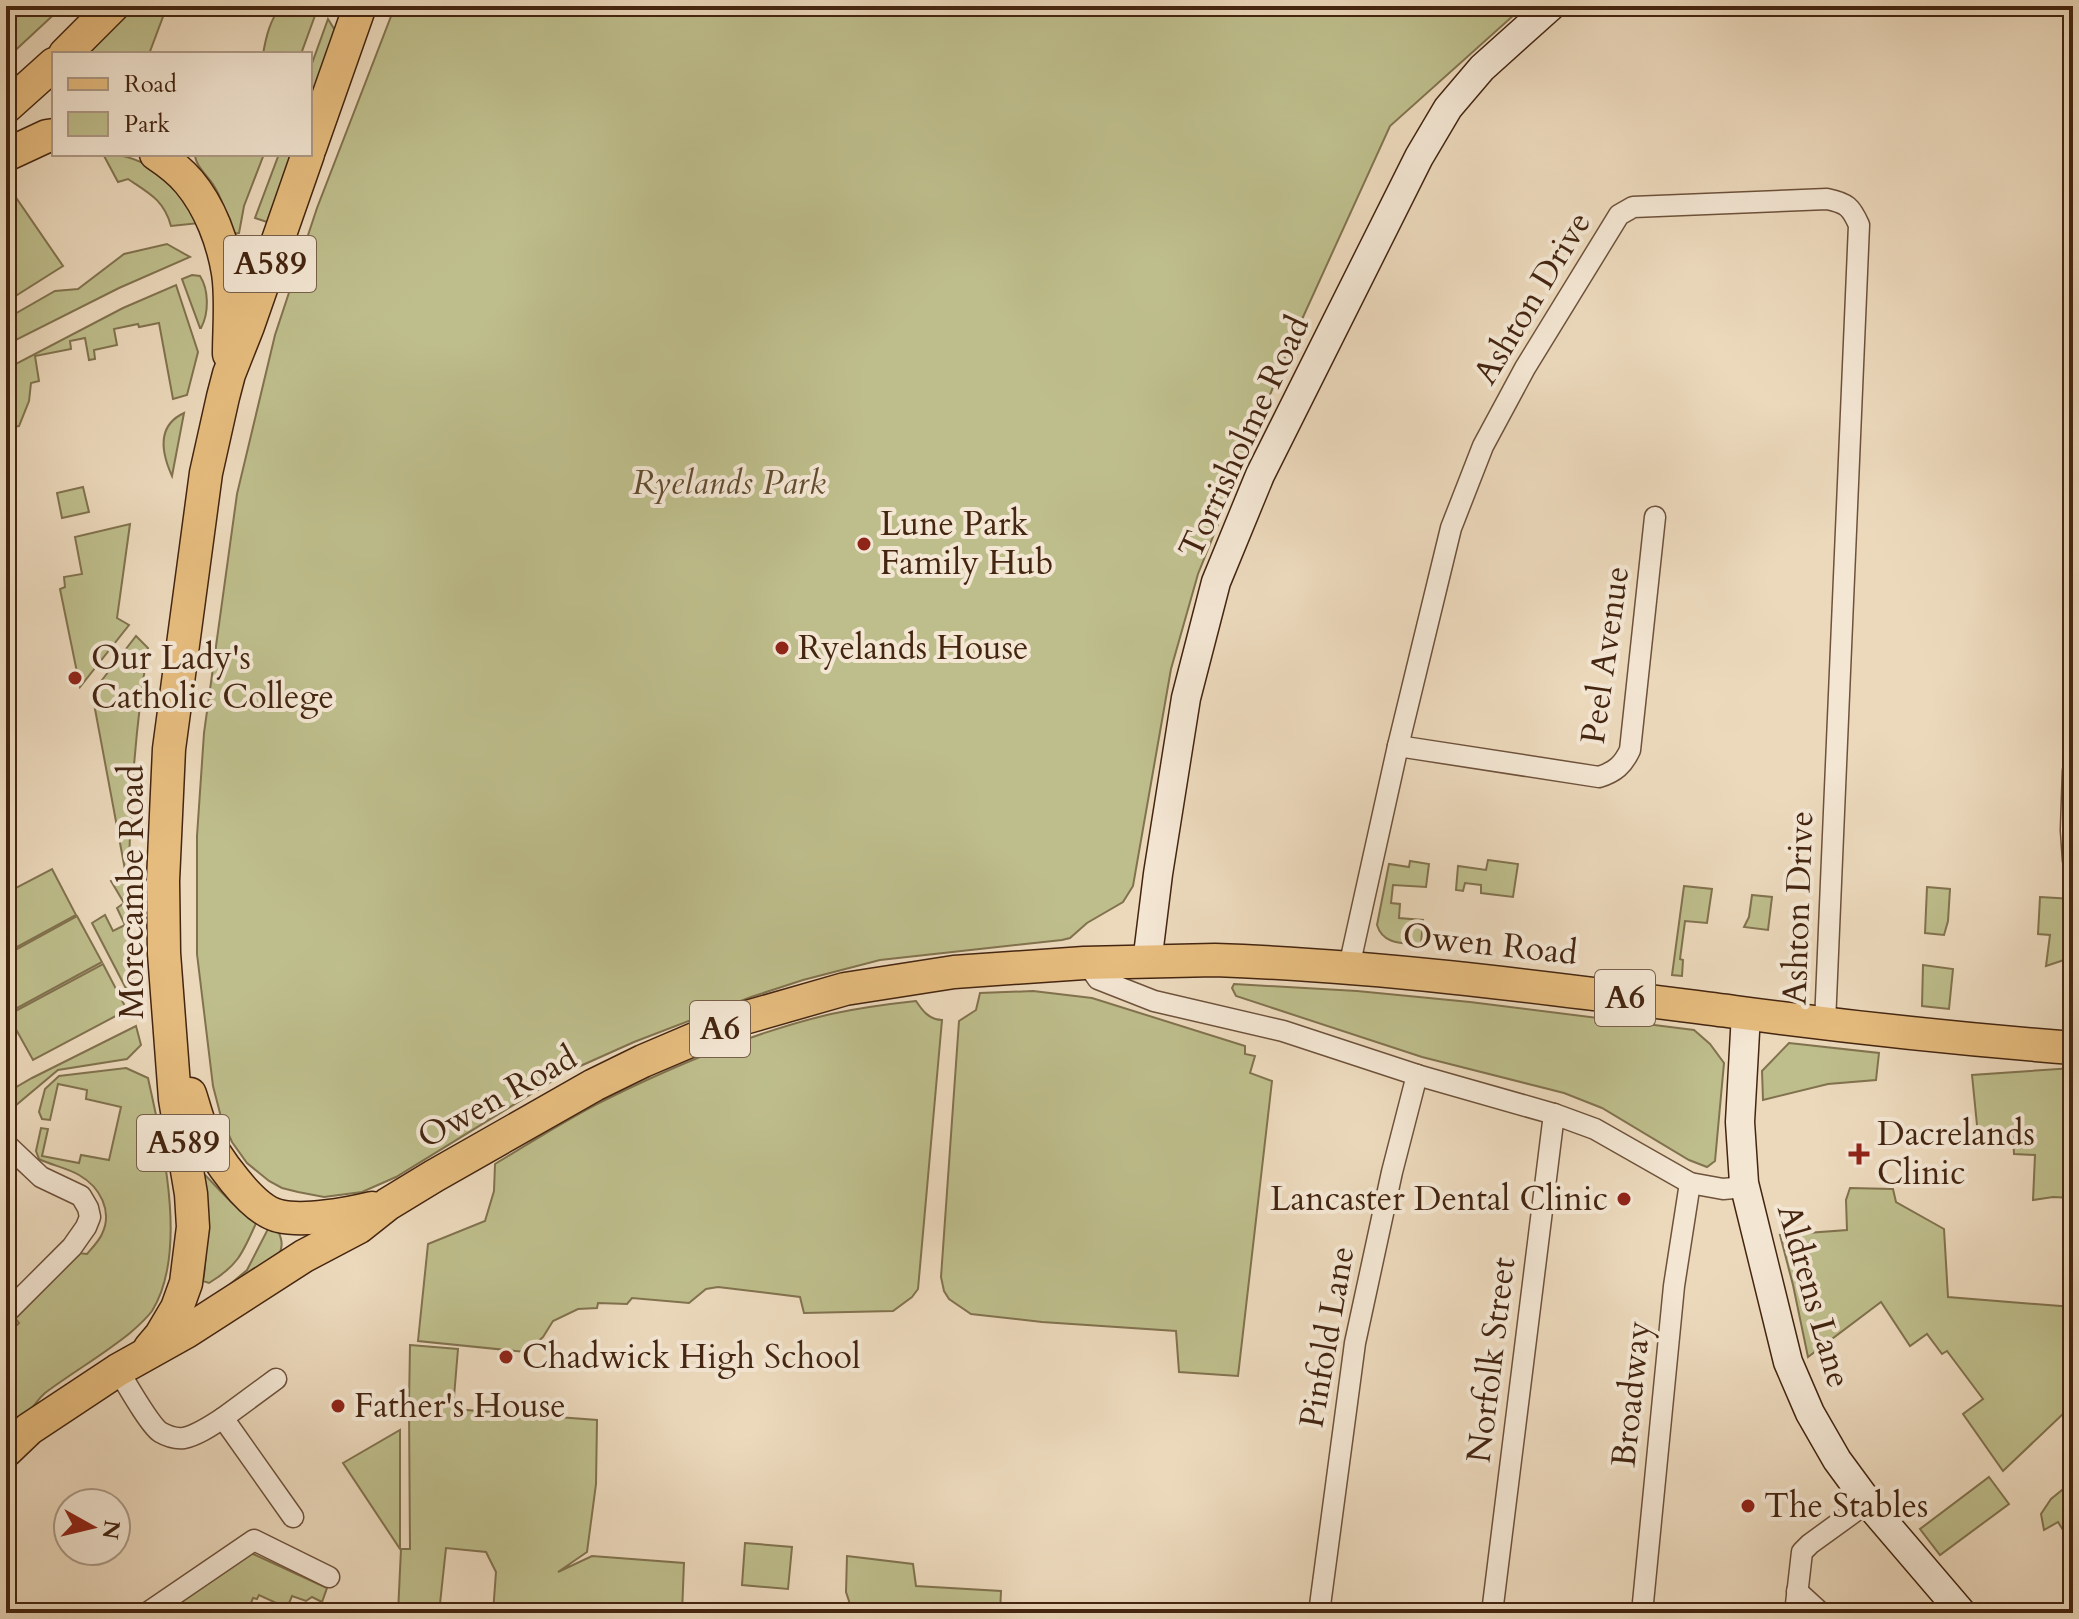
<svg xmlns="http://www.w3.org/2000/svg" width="2079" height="1619" font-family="Cardo,serif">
	<rect width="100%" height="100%" fill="#ecd9bc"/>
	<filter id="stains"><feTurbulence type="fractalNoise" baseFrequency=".0025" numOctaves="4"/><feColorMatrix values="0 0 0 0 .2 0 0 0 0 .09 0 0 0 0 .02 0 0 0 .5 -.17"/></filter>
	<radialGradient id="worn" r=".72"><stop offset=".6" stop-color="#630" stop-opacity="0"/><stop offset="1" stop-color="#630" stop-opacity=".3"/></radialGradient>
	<g fill="#bebe8c" stroke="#81724e" stroke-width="2">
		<polygon points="6,6 63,6 6,59"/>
		<polygon points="134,6 167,6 149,54 88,54"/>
		<path d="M281 6H310L317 10 301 54H263C266 37 270 20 281 6Z"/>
		<polygon points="395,6 1524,6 1390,126 1288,350 1198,574 1171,669 1133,886 1123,902 1087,923 1070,938 1062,940 880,960 803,980 751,997 634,1042 567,1072 396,1177 362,1192 324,1197 298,1192 282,1188 269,1181 247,1163 232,1142 221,1117 213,1086 197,954 197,836 204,733 237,494 275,335 317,208"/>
		<polygon points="328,19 336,32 310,104 310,69"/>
		<path d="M103 154C152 154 174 186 200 223L171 226C164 200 149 193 128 179L118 182Z"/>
		<path d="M195 154H264L244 206 239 233 232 234C228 218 223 200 214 186 208 176 195 166 195 154Z"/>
		<polygon points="279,154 292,154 267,222 255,218"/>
		<polygon points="6,183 63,266 6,302"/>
		<polygon points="167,244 190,257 119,288 6,345 6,319 55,291 78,289 124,254"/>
		<path d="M192 275 200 276C209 290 209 313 201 328H200L182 279Z"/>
		<polygon points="176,285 198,352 187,395 173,399 159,323 139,327 138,324 114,329 117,345 94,350 95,359 89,360 85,338 70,341 71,349 35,356 39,381 31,383 29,401 19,426 6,428 6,369 123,308"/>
		<path d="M184 413 172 476C162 454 156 426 184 413Z"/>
		<polygon points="83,487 89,512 62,518 57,493"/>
		<polygon points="130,524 117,618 129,625 80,687 60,589 65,587 64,577 82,574 75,537"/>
		<path d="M136 636 148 648C136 723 130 798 129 874 128 917 131 960 133 1002L92 923 105 915 113 931 125 925 117 908 124 903 111 881 126 875 92 693Z"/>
		<polygon points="1488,860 1518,864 1513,897 1481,893 1481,885 1465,883 1463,891 1456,890 1458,866 1486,870"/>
		<path d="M1410 861 1429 864 1426 887 1393 885 1391 903 1400 904 1399 918 1423 920 1421 945C1403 943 1383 945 1377 925L1389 864 1409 867Z"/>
		<polygon points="52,869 76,915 6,953 6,893"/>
		<polygon points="1684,886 1712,889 1707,923 1685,921 1680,959 1683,960 1682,976 1672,975"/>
		<polygon points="1927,887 1950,889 1948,921 1944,935 1925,933"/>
		<polygon points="1752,895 1772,897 1768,930 1744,927 1749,917"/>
		<polygon points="2040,897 2073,899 2073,957 2046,966 2050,935 2038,934"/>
		<polygon points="77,916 102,962 8,1013 6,1010 6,955"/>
		<polygon points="103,964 127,1010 33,1060 8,1015"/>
		<polygon points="1923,965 1953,969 1949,1009 1922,1006"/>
		<polygon points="1234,984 1357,991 1470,1002 1694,1030 1710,1044 1724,1063 1715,1161 1707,1167 1689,1160 1602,1108 1564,1093 1422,1057 1236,996 1232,988"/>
		<polygon points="1033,991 1092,998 1245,1046 1245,1054 1255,1056 1250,1073 1272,1081 1238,1376 1179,1372 1176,1331 1042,1322 971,1314 949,1299 944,1291 941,1277 959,1021 976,1010 980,993"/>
		<path d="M916 1001C922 1010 929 1020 942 1020L918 1289 912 1297 893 1311 804 1313 800 1297 718 1287 706 1289 689 1303 632 1298 627 1304 598 1303 597 1308 578 1309 553 1321 543 1337 526 1352 418 1341 428 1244 485 1221 494 1191 495 1164C532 1142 568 1118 607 1099 678 1064 754 1032 831 1014 859 1008 888 1004 916 1001Z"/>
		<polygon points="136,1026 141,1045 127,1059 58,1070 15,1106 6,1093 32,1078"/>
		<polygon points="1789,1043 1879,1053 1876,1080 1828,1084 1763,1100 1762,1071"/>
		<path d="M126 1068 148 1078C162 1143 189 1251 152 1311 146 1319 137 1327 130 1333 103 1355 73 1372 45 1393 39 1398 35 1405 29 1411 22 1419 14 1425 6 1431V1336L19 1323 15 1318 78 1253 87 1254C92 1248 99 1241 102 1234 113 1211 100 1187 79 1175 67 1168 51 1165 39 1159L36 1151 41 1128 48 1129 42 1156 79 1163 81 1155 109 1160 121 1107 86 1099 87 1090 58 1084 50 1120 42 1119 39 1112 45 1089 59 1076Z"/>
		<polygon points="2073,1068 2073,1135 2070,1139 2069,1145 2073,1149 2072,1198 2053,1197 2033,1200 2035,1155 2014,1154 2013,1137 1978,1135 1972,1075"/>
		<path d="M205 1175C221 1191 237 1211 257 1221 243 1252 239 1265 209 1283L203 1281C209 1245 205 1212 201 1176Z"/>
		<polygon points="1850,1188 1893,1189 1896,1202 1944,1229 1948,1297 2073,1307 2073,1417 2065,1412 2003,1471 1963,1414 1983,1399 1947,1351 1942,1354 1927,1334 1910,1346 1881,1302 1808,1357 1793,1285 1780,1235 1847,1230 1846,1200"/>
		<path d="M269 1227 278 1231C283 1241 283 1248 277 1259L222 1291 247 1270Z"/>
		<polygon points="410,1345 458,1349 453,1409 597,1420 596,1484 587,1552 558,1572 592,1556 684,1563 682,1613 493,1613 496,1572 486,1552 446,1548 439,1613 398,1613 401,1549 410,1549 409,1406 426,1406 409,1404"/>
		<polygon points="400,1430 400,1549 343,1463"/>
		<polygon points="1989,1477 2009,1504 1940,1555 1920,1529"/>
		<polygon points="2073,1481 2073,1546 2058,1522 2044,1530 2041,1514 2051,1499"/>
		<polygon points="745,1543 792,1547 788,1589 742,1585"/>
		<polygon points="251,1553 327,1588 322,1602 312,1597 306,1601 292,1596 287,1608 259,1595 257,1599 253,1598 247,1613 164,1613"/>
		<polygon points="847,1556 913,1564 916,1586 1001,1591 1000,1613 853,1613 846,1592"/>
	</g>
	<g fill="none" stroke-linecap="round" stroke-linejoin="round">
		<polyline stroke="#787f6c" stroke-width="7" points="13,6 18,11 27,13"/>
		<g stroke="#6e523b" stroke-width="23">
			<g id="street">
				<path d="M1398 746 1599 777C1615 772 1623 765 1630 750L1655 517"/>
				<polyline points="2073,771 2071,830 2073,860"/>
				<polyline points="1087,963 1098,979 1154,1001 1283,1031 1417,1075 1554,1114 1595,1129 1690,1183 1723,1189 1745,1187"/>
				<path d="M1349 967 1398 746 1451 528 1483 446 1525 368 1619 215 1633 207 1827 199C1847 203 1851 207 1859 225L1825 1023"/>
				<polyline points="6,1144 41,1177 81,1196 88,1208 90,1217 86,1227 72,1247 6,1313"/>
				<path d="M118 1370C126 1383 149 1424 160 1432 167 1436 176 1439 184 1438 198 1435 212 1425 223 1418L293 1517"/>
				<polyline points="223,1418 276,1379"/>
				<polyline points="1797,1591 1821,1613"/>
				<polyline points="147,1613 254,1540 329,1577"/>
				<polyline points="1319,1613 1355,1343 1392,1172 1417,1075"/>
				<polyline points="1492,1613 1554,1114"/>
				<polyline points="1642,1613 1674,1286 1690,1183"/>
				<polyline points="1795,1613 1802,1552 1810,1544 1868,1502"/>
			</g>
		</g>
		<g stroke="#442510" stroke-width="31">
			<g id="secondary">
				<polyline points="1147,963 1158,874 1186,698 1216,582 1260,475 1419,157 1448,108 1482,68 1551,6"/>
				<polyline points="1746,1014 1740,1122 1744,1183 1788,1362 1810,1413 1837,1460 1873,1509 1962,1613"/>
			</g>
		</g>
		<g stroke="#442510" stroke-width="35">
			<g id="primary">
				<polyline points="65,54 113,6"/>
				<polyline points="6,107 54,64"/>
				<polyline points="310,148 360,6"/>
				<path d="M156 154C168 162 180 171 189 182 210 207 223 242 228 273 232 299 229 328 229 354"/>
				<polyline points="6,155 47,136 54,135"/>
				<path d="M190 1094C194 1106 197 1119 202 1130 214 1155 251 1210 279 1216 304 1222 347 1214 372 1208"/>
				<polyline points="150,1348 161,1335 177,1308 186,1283 193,1227 191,1194 175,1099 164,953 163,881 169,749 206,473 223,397 229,374 248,326 308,154"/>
				<path d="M6 1451 29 1429 118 1370 186 1332 304 1256 359 1227 388 1204 434 1176 594 1085 643 1061 744 1018 845 989 954 972 1084 963 1215 960C1389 966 1562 990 1735 1012 1847 1027 1960 1039 2073 1048"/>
			</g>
		</g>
		<use href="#street" stroke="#f3e6d3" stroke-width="20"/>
		<use href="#secondary" stroke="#f3e6d3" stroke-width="28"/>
		<use href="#primary" stroke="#e6bc7e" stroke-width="32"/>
	</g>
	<g fill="#8f2418" stroke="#f3e6d3" stroke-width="3">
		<circle cx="864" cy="544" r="8"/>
		<circle cx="782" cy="648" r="8"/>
		<circle cx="75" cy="678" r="8"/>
		<path d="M1855 1142h8v8h8v8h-8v8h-8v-8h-8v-8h8z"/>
		<circle cx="1624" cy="1199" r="8"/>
		<circle cx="506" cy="1357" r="8"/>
		<circle cx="338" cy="1406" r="8"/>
		<circle cx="1748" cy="1506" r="8"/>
	</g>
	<g text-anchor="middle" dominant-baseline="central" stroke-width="8" stroke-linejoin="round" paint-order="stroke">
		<g fill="#f3e6d3" stroke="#785f4a" stroke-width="2">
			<rect x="224" y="236" width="92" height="56" rx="6"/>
			<rect x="1595" y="970" width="60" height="56" rx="6"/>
			<rect x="690" y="1001" width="60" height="56" rx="6"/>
			<rect x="137" y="1115" width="92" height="56" rx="6"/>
		</g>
		<g font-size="32" font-weight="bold" fill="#442510">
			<text x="270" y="264">A589</text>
			<text x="1625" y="998">A6</text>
			<text x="720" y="1029">A6</text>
			<text x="183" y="1143">A589</text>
		</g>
		<g font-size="34" fill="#442510" stroke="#f3e6d3">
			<text transform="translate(1532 298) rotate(-59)">Ashton Drive</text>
			<text transform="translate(1244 437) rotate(-65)">Torrisholme Road</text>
			<text transform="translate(1605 655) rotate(-82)">Peel Avenue</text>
			<text transform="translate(132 892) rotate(-90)">Morecambe Road</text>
			<text transform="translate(1798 908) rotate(-88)">Ashton Drive</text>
			<text transform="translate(1490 944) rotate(6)">Owen Road</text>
			<text transform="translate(497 1097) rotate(-29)">Owen Road</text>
			<text transform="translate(1814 1296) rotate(74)">Aldrens Lane</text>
			<text transform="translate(1327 1337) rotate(-80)">Pinfold Lane</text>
			<text transform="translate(1491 1360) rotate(-83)">Norfolk Street</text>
			<text transform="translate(1631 1394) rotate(-84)">Broadway</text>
		</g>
		<g font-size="34" font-style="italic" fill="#624b2f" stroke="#f3e6d3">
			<text x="729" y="483">Ryelands Park</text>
		</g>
		<g font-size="34" fill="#442510" stroke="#f3e6d3" text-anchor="start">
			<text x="880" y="524">Lune Park<tspan x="880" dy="39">Family Hub</tspan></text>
			<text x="798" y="648">Ryelands House</text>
			<text x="91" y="658">Our Lady's<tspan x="91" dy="39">Catholic College</tspan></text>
			<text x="1877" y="1134">Dacrelands<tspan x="1877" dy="39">Clinic</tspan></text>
			<text x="1608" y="1199" text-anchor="end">Lancaster Dental Clinic</text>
			<text x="522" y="1357">Chadwick High School</text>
			<text x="354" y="1406">Father's House</text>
			<text x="1764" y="1506">The Stables</text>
		</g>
	</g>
	<rect width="2079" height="1619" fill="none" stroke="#ecd9bc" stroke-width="32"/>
	<rect x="8" y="8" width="2063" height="1603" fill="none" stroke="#442510" stroke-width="4"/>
	<rect x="16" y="16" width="2047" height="1587" fill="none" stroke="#442510" stroke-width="2"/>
	<rect x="52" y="52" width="260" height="104" fill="#f3e6d3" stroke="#ad9985" stroke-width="2"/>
	<rect x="68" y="78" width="40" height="12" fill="#e6bc7e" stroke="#ad9985" stroke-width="2"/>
	<text x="124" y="92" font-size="24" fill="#442510">Road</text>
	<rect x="68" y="112" width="40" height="24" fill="#bebe8c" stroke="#ad9985" stroke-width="2"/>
	<text x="124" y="132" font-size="24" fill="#442510">Park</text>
	<g transform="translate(92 1527) rotate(98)"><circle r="38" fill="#f3e6d3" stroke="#ad9985" stroke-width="2"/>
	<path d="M0-6L14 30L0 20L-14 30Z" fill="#8f2418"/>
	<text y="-12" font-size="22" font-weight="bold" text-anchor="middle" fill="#442510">N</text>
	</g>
	<rect width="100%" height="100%" filter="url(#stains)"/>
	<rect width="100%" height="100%" fill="url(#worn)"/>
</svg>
